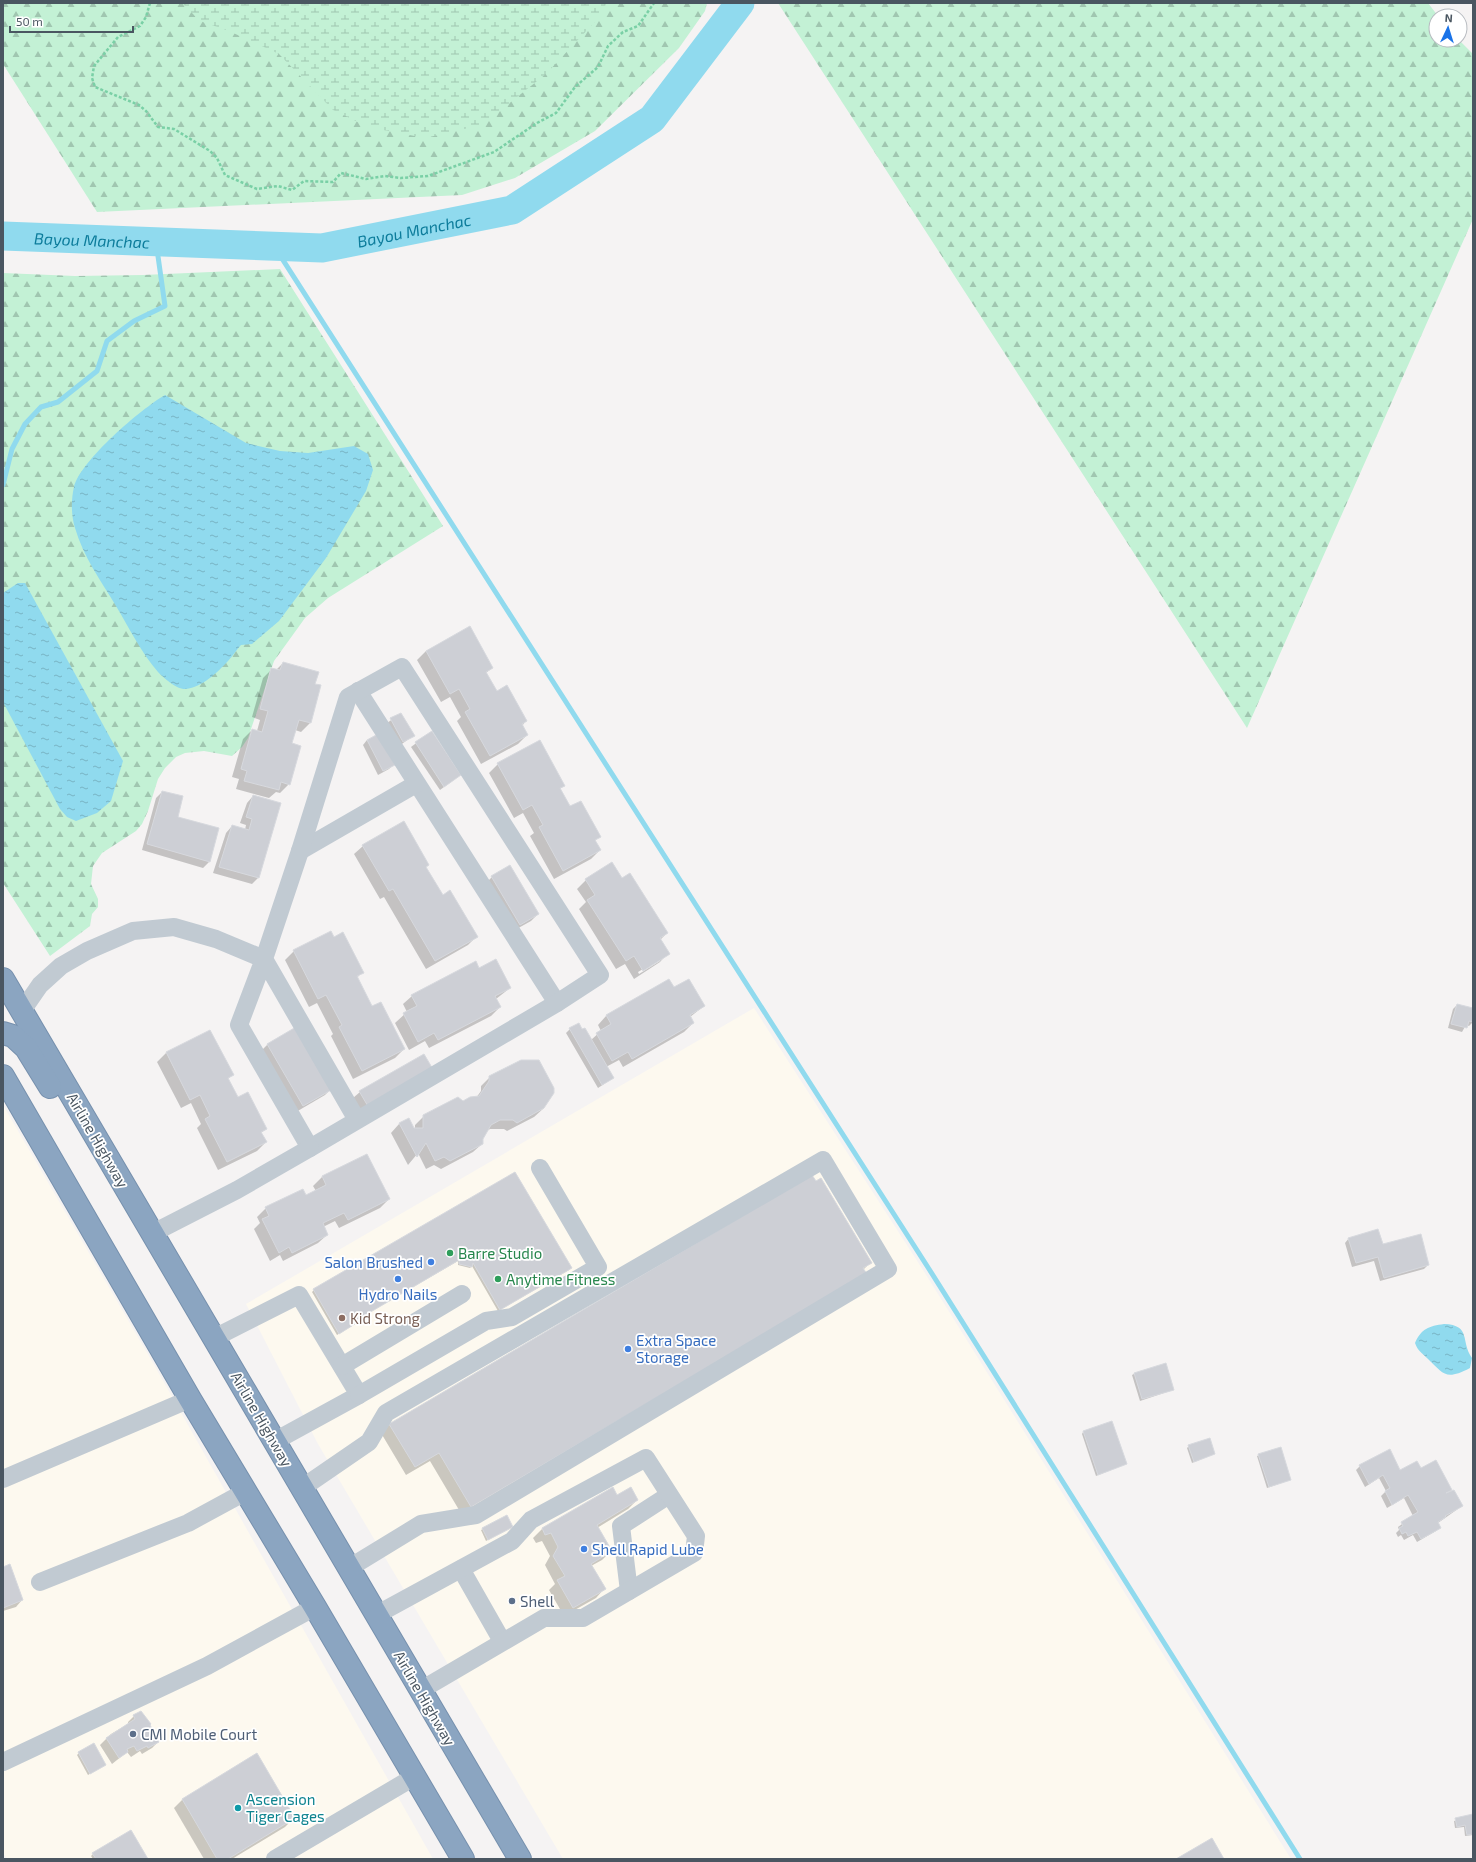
<svg xmlns="http://www.w3.org/2000/svg" width="1476" height="1862" font-family="'Exo 2',sans-serif">
	<defs>
		<pattern id="forest-firs" width="22" height="20" patternUnits="userSpaceOnUse"><rect width="22" height="20" fill="#c3f1d5"/><path d="M5 1l3.5 6h-7zM16 11l3.5 6h-7z" fill="#a0c6b0"/></pattern>
		<pattern id="wetland-marsh" width="20" height="14" patternUnits="userSpaceOnUse"><rect width="20" height="14" fill="#c3f1d5"/><path d="M1 5h8M5 5V1M11 12h8M15 12V8" fill="none" stroke="#a0c6b0"/></pattern>
		<pattern id="water-ripples" width="26" height="14" patternUnits="userSpaceOnUse"><rect width="26" height="14" fill="#90daee"/><path d="M2 4q2-2 4 0t4 0M15 11q2-2 4 0t4 0" fill="none" stroke="#78b4c4"/></pattern>
	</defs>
	<rect width="100%" height="100%" fill="#f5f3f3"/>
	<g fill="#fdf9ef">
		<polygon points="754,1008 923,1270 1291,1859 563,1859 318,1444 246,1304"/>
		<polygon points="3,1105 153,1363 433,1859 7,1859 3,1853"/>
	</g>
	<g fill="url(#forest-firs)">
		<polygon points="3,3 707,3 705,11 679,48 595,131 515,178 462,195 97,212 3,64"/>
		<polygon points="778,3 1428,3 1438,16 1436,16 1436,40 1459,40 1473,54 1473,219 1247,728"/>
		<polygon points="280,269 443,526 328,598 305,618 274,661 248,738 242,747 232,756 204,751 185,753 176,757 165,768 158,779 148,811 142,824 136,831 102,853 93,866 91,884 98,899 98,907 92,914 90,926 50,956 3,883 3,273 75,276 143,275"/>
	</g>
	<polygon fill="url(#wetland-marsh)" points="182,3 606,3 603,13 546,74 482,125 425,138 368,127 333,110 279,54 229,31 200,21"/>
	<g fill="url(#water-ripples)">
		<path d="M165 395 246 443 280 451 308 453 354 446 368 454 373 470 366 491 326 558 279 621 252 644 241 645C236 650 233 656 228 661 217 673 202 687 186 689 177 690 164 678 158 672 142 654 128 626 116 606 101 581 83 556 75 528 71 515 71 500 74 487 81 460 141 409 165 395Z"/>
		<polygon points="18,583 25,583 123,761 111,801 97,813 76,821 67,817 60,809 3,702 3,593"/>
		<path d="M1444 1324C1472 1325 1460 1342 1472 1358L1470 1368C1445 1381 1444 1374 1427 1358 1421 1352 1418 1351 1415 1343 1421 1329 1429 1326 1444 1324Z"/>
	</g>
	<g fill="#0003" fill-rule="evenodd">
		<polygon points="469,628 492,668 486,673 496,692 526,721 522,726 527,735 518,744 481,764 457,721 461,717 450,697 441,702 417,660 426,651"/>
		<polygon points="283,663 314,685 320,686 310,723 301,732 295,730 291,744 289,784 280,793 276,792 269,798 236,789 239,779 232,777 243,739 252,730 257,731 260,720 252,717 263,678 272,669 276,670"/>
		<polygon points="400,714 413,736 399,746 387,723"/>
		<polygon points="431,732 460,775 440,790 411,747"/>
		<polygon points="367,740 393,765 389,769 378,775 363,745"/>
		<polygon points="498,764 564,786 560,789 570,808 599,836 595,841 600,850 591,859 554,879 530,836 534,833 523,813 514,818 489,773"/>
		<polygon points="162,792 177,817 218,828 209,862 203,868 142,850 156,798"/>
		<polygon points="253,796 280,804 258,878 252,884 213,873 226,833 232,826 245,830 246,825 240,823 247,803"/>
		<polygon points="363,846 425,867 442,896 476,937 468,945 426,969 384,897 380,899 354,854"/>
		<polygon points="510,867 538,914 531,921 513,931 485,884 492,877"/>
		<path d="M622 879 667 933 660 940 668 953 660 962 634 979 625 964 616 969 579 909 586 902 577 889 586 880ZM660 959V961L639 974 638 972Z"/>
		<polygon points="294,951 362,972 357,978 372,1007 404,1049 395,1058 353,1079 331,1036 333,1034 317,1003 309,1007 285,960"/>
		<polygon points="479,969 510,988 496,999 500,1007 491,1016 429,1048 425,1041 409,1050 395,1023 407,1012 403,1004 412,996"/>
		<polygon points="668,980 674,989 704,1006 690,1017 693,1023 684,1032 623,1067 619,1060 606,1067 613,1078 598,1088 566,1033 570,1029 582,1031 591,1040 601,1031 598,1025 606,1016"/>
		<polygon points="1457,1005 1473,1009 1473,1022 1469,1026 1466,1025 1462,1032 1448,1028 1453,1009"/>
		<polygon points="296,1028 331,1089 325,1095 296,1112 261,1051 267,1045"/>
		<polygon points="210,1031 232,1075 228,1079 237,1098 266,1129 261,1133 266,1142 257,1151 218,1170 197,1128 201,1124 191,1103 181,1108 157,1062 166,1053"/>
		<polygon points="424,1056 362,1113 353,1098 360,1092"/>
		<polygon points="490,1077 544,1108 534,1117 507,1131 504,1129 490,1129 487,1131 482,1138 482,1144 473,1152 441,1169 434,1165 426,1169 418,1153 408,1165 391,1133 399,1124 408,1119 413,1129 415,1129 415,1125 424,1116 476,1098 481,1091 481,1086"/>
		<polygon points="367,1155 389,1199 380,1208 339,1228 335,1221 323,1227 327,1235 318,1243 283,1261 280,1255 270,1261 254,1229 260,1223 257,1217 266,1208 306,1197 316,1191 313,1186 322,1177"/>
		<polygon points="514,1173 570,1268 569,1270 498,1311 472,1266 470,1268 458,1265 458,1261 356,1320 357,1322 355,1324 337,1335 312,1292 314,1290"/>
		<polygon points="1349,1238 1382,1246 1428,1265 1424,1269 1380,1281 1374,1261 1352,1267 1345,1243"/>
		<polygon points="871,1262 863,1270 462,1515 430,1461 406,1475 381,1433 390,1424"/>
		<polygon points="1134,1374 1173,1390 1140,1401 1132,1375"/>
		<polygon points="1083,1432 1126,1464 1096,1476 1082,1434"/>
		<polygon points="1189,1446 1214,1454 1192,1463 1187,1448"/>
		<polygon points="1259,1455 1290,1480 1267,1488 1257,1456"/>
		<polygon points="1435,1461 1452,1492 1462,1506 1438,1523 1440,1527 1436,1531 1417,1542 1413,1535 1404,1540 1401,1535 1398,1537 1396,1533 1399,1530 1398,1527 1413,1516 1404,1498 1387,1508 1381,1496 1386,1491 1379,1478 1365,1487 1356,1470 1360,1466 1400,1471 1420,1469"/>
		<polygon points="612,1489 617,1496 637,1500 628,1509 597,1528 611,1551 602,1560 591,1566 604,1589 596,1598 564,1616 549,1590 555,1584 545,1565 550,1556 542,1541 536,1543 533,1538 542,1529"/>
		<polygon points="507,1516 510,1528 486,1541 481,1530"/>
		<polygon points="3,1568 22,1600 16,1607 3,1611"/>
		<polygon points="134,1716 158,1742 152,1748 142,1754 140,1751 131,1757 127,1752 112,1764 100,1745 111,1734 128,1724 128,1722"/>
		<polygon points="79,1753 105,1765 88,1775 77,1755"/>
		<polygon points="182,1800 294,1818 285,1827 232,1859 204,1859 174,1808"/>
		<polygon points="1473,1815 1473,1835 1465,1836 1464,1827 1455,1828 1454,1821"/>
		<polygon points="93,1854 147,1859 93,1859 91,1856"/>
	</g>
	<g fill="none" stroke-linecap="round" stroke-linejoin="round">
		<g stroke="#90daee" stroke-width="5">
			<polyline points="274,246 929,1269 1300,1859"/>
			<polyline points="3,485 12,449 25,424 41,407 58,402 97,371 107,341 134,321 165,306 156,242"/>
		</g>
		<path stroke="#90daee" stroke-width="29" id="s1" d="M3 236 322 248 512 210 652 119 740 3"/>
	</g>
	<g fill="#cdcfd5" stroke="#d7d9de">
		<polygon points="470,626 493,668 486,672 497,691 507,685 527,721 522,724 528,735 490,756 465,712 470,709 459,689 450,694 426,651"/>
		<polygon points="283,662 319,672 315,684 321,685 311,723 299,720 292,743 301,746 290,785 281,782 279,790 244,781 247,771 241,769 252,729 262,732 268,711 260,709 271,668 280,670"/>
		<polygon points="401,713 415,736 403,742 390,718"/>
		<polygon points="432,731 461,775 444,787 415,742"/>
		<polygon points="378,734 395,765 383,771 367,740"/>
		<polygon points="540,740 565,786 560,788 570,806 581,801 601,837 595,840 601,850 563,871 539,827 543,825 532,805 523,810 497,763"/>
		<polygon points="162,791 183,796 178,817 219,828 210,862 147,844"/>
		<polygon points="253,795 281,803 259,878 219,867 232,825 249,830 252,819 246,817"/>
		<polygon points="404,821 429,865 426,867 443,895 450,890 478,937 435,961 393,889 389,891 362,845"/>
		<polygon points="612,862 622,878 630,873 668,933 660,938 670,954 643,971 634,956 626,961 587,900 595,895 585,879"/>
		<polygon points="510,865 539,914 520,925 491,876"/>
		<polygon points="331,931 334,937 343,932 364,973 357,976 372,1006 381,1002 405,1049 362,1071 339,1027 342,1025 326,995 318,999 293,950"/>
		<polygon points="496,959 511,988 495,996 501,1007 438,1040 434,1033 418,1042 403,1013 417,1006 411,995 476,961 479,968"/>
		<polygon points="669,979 674,987 689,979 705,1006 690,1015 694,1023 632,1059 628,1052 612,1061 596,1033 611,1024 606,1015"/>
		<polygon points="1457,1004 1473,1008 1473,1022 1469,1021 1467,1028 1451,1024"/>
		<polygon points="579,1023 582,1029 585,1028 614,1078 602,1085 569,1028"/>
		<polygon points="296,1027 333,1089 303,1106 267,1044"/>
		<polygon points="210,1030 234,1075 228,1078 238,1097 248,1092 267,1129 261,1132 267,1142 227,1162 205,1119 210,1116 200,1095 190,1100 166,1052"/>
		<polygon points="424,1054 434,1071 369,1108 359,1091"/>
		<polygon points="521,1060 539,1060 554,1088 554,1093 544,1108 517,1123 513,1120 500,1120 491,1125 483,1139 483,1144 450,1161 444,1157 435,1161 426,1143 417,1157 399,1123 409,1118 414,1128 423,1128 423,1115 458,1097 463,1101 470,1097 479,1096 489,1081 489,1076"/>
		<polygon points="367,1154 390,1199 348,1220 344,1213 323,1223 328,1235 292,1253 289,1247 279,1253 262,1219 269,1216 265,1207 303,1189 306,1195 326,1185 322,1176"/>
		<polygon points="515,1172 572,1268 500,1310 473,1263 472,1267 459,1264 459,1260 357,1320 358,1322 339,1334 313,1289"/>
		<polygon points="812,1175 816,1181 821,1178 872,1263 863,1268 867,1274 471,1507 439,1453 415,1467 389,1424"/>
		<polygon points="1378,1229 1383,1244 1421,1234 1429,1265 1384,1278 1378,1257 1356,1263 1348,1238"/>
		<polygon points="1166,1363 1174,1390 1142,1399 1134,1373"/>
		<polygon points="1112,1421 1127,1464 1098,1475 1083,1431"/>
		<polygon points="1210,1438 1215,1454 1194,1462 1188,1445"/>
		<polygon points="1281,1447 1291,1480 1269,1487 1258,1454"/>
		<polygon points="1390,1449 1400,1470 1417,1461 1421,1468 1436,1460 1452,1490 1446,1493 1454,1490 1463,1506 1445,1516 1446,1517 1438,1522 1441,1528 1421,1539 1417,1532 1408,1536 1406,1532 1402,1534 1399,1528 1403,1526 1401,1522 1418,1512 1408,1495 1392,1505 1385,1491 1390,1488 1383,1475 1369,1484 1359,1465"/>
		<polygon points="613,1487 617,1495 631,1487 638,1500 597,1525 612,1551 591,1564 606,1589 573,1608 557,1580 565,1576 553,1556 558,1547 551,1533 545,1535 542,1528"/>
		<polygon points="507,1515 513,1527 488,1540 482,1528"/>
		<polygon points="10,1564 23,1600 3,1608 3,1567"/>
		<polygon points="141,1711 151,1724 150,1725 159,1742 148,1748 147,1746 137,1751 134,1746 127,1749 128,1752 119,1758 106,1738 135,1719 133,1715"/>
		<polygon points="94,1743 106,1765 90,1774 78,1752"/>
		<polygon points="257,1753 295,1818 228,1859 217,1859 182,1799"/>
		<polygon points="1473,1814 1473,1834 1467,1835 1465,1825 1457,1827 1455,1818"/>
		<polygon points="131,1830 148,1859 96,1859 92,1853"/>
		<polygon points="1212,1838 1224,1859 1176,1859"/>
	</g>
	<g fill="none" stroke-linecap="round" stroke-linejoin="round">
		<g stroke="#7690ad" stroke-width="24">
			<g id="highway">
				<polyline points="3,979 520,1859"/>
				<polyline points="3,1033 13,1036 26,1048 50,1087"/>
				<polyline points="3,1076 190,1399 315,1607 463,1859"/>
			</g>
		</g>
		<polyline stroke="#7ad0a6" stroke-width="2.5" stroke-dasharray="3 2" stroke-linecap="butt" points="150,3 146,17 140,26 118,37 94,66 92,78 95,87 139,105 146,111 158,127 174,129 210,151 217,158 225,175 257,189 278,186 292,190 304,181 333,182 341,173 366,179 385,176 401,178 428,176 494,152 537,123 556,113 575,87 598,67 608,46 623,32 638,26 654,3"/>
		<g stroke="#c1cad2" stroke-width="18">
			<polyline points="358,691 557,1003"/>
			<polyline points="300,851 416,784"/>
			<polyline points="22,1011 40,985 61,966 87,951 133,931 174,927 216,939 264,959 239,1025 310,1148 557,1003 600,975 402,667 348,697 300,851 264,959 357,1120"/>
			<polyline points="153,1233 237,1190 310,1148"/>
			<polyline points="214,1338 299,1295 359,1395 275,1441"/>
			<polyline points="342,1366 462,1294"/>
			<polyline points="359,1395 486,1321 512,1317 598,1267 540,1168"/>
			<polyline points="3,1479 190,1399"/>
			<polyline points="302,1488 369,1442 386,1413 823,1160 888,1269 476,1515 421,1524 349,1568"/>
			<polyline points="461,1569 502,1641"/>
			<polyline points="40,1582 188,1523 245,1492"/>
			<polyline points="629,1591 621,1526 669,1495"/>
			<polyline points="376,1615 512,1541 531,1520 646,1458 696,1536 694,1553 583,1618 544,1618 421,1690"/>
			<polyline points="3,1762 207,1666 315,1607"/>
			<polyline points="275,1859 414,1777"/>
		</g>
		<use href="#highway" stroke="#8ba5c1" stroke-width="22"/>
	</g>
	<g fill="#2e9e5b" stroke="#fff" stroke-width="1.5">
		<circle cx="450" cy="1253" r="4"/>
		<circle cx="498" cy="1279" r="4"/>
	</g>
	<g fill="#3f7fe0" stroke="#fff" stroke-width="1.5">
		<circle cx="431" cy="1262" r="4"/>
		<circle cx="398" cy="1279" r="4"/>
		<circle cx="628" cy="1349" r="4"/>
		<circle cx="584" cy="1549" r="4"/>
	</g>
	<circle fill="#8d6e63" stroke="#fff" stroke-width="1.5" cx="342" cy="1318" r="4"/>
	<g fill="#5c6f8a" stroke="#fff" stroke-width="1.5">
		<circle cx="512" cy="1601" r="4"/>
		<circle cx="133" cy="1734" r="4"/>
	</g>
	<circle fill="#0f9aa8" stroke="#fff" stroke-width="1.5" cx="238" cy="1808" r="4"/>
	<g text-anchor="middle" dominant-baseline="central" stroke-width="3.5" stroke-linejoin="round" paint-order="stroke">
		<g font-size="15" fill="#4a5661" stroke="#fff">
			<text transform="translate(98 1140) rotate(60)">Airline Highway</text>
			<text transform="translate(262 1419) rotate(60)">Airline Highway</text>
			<text transform="translate(425 1698) rotate(60)">Airline Highway</text>
		</g>
		<g font-size="15" fill="#27864d" stroke="#fff" text-anchor="start">
			<text x="458" y="1253">Barre Studio</text>
			<text x="506" y="1279">Anytime Fitness</text>
		</g>
		<g font-size="15" fill="#366cbe" stroke="#fff" text-anchor="start">
			<text x="423" y="1262" text-anchor="end">Salon Brushed</text>
			<text x="398" y="1294" text-anchor="middle">Hydro Nails</text>
			<text x="636" y="1340">Extra Space<tspan x="636" dy="17">Storage</tspan></text>
			<text x="592" y="1549">Shell Rapid Lube</text>
		</g>
		<g font-size="15" fill="#785e54" stroke="#fff" text-anchor="start">
			<text x="350" y="1318">Kid Strong</text>
		</g>
		<g font-size="15" fill="#4e5e75" stroke="#fff" text-anchor="start">
			<text x="520" y="1601">Shell</text>
			<text x="141" y="1734">CMI Mobile Court</text>
		</g>
		<g font-size="15" fill="#0d838f" stroke="#fff" text-anchor="start">
			<text x="246" y="1799">Ascension<tspan x="246" dy="17">Tiger Cages</tspan></text>
		</g>
		<g font-size="16" font-style="italic" fill="#0c7c9b" stroke="#fff">
			<text stroke="none"><textPath href="#s1" startOffset="413">Bayou Manchac</textPath></text>
			<text stroke="none"><textPath href="#s1" startOffset="89">Bayou Manchac</textPath></text>
		</g>
	</g>
	<rect width="1476" height="1862" fill="none" stroke="#4a5661" stroke-width="8"/>
	<g transform="translate(1448 28) rotate(4)"><circle r="19" fill="#ffffff" stroke="#b7bbc0"/>
	<path d="M0-3L7 15L0 10L-7 15Z" fill="#1a73e8"/>
	<text y="-6" font-size="11" font-weight="bold" text-anchor="middle" fill="#4a5661">N</text>
	</g>
	<path d="M10 26v6h123v-6" fill="none" stroke="#4a5661" stroke-width="2"/>
	<text x="16" y="26" font-size="12" fill="#4a5661" stroke="#ffffff" stroke-width="3" paint-order="stroke">50 m</text>
</svg>
